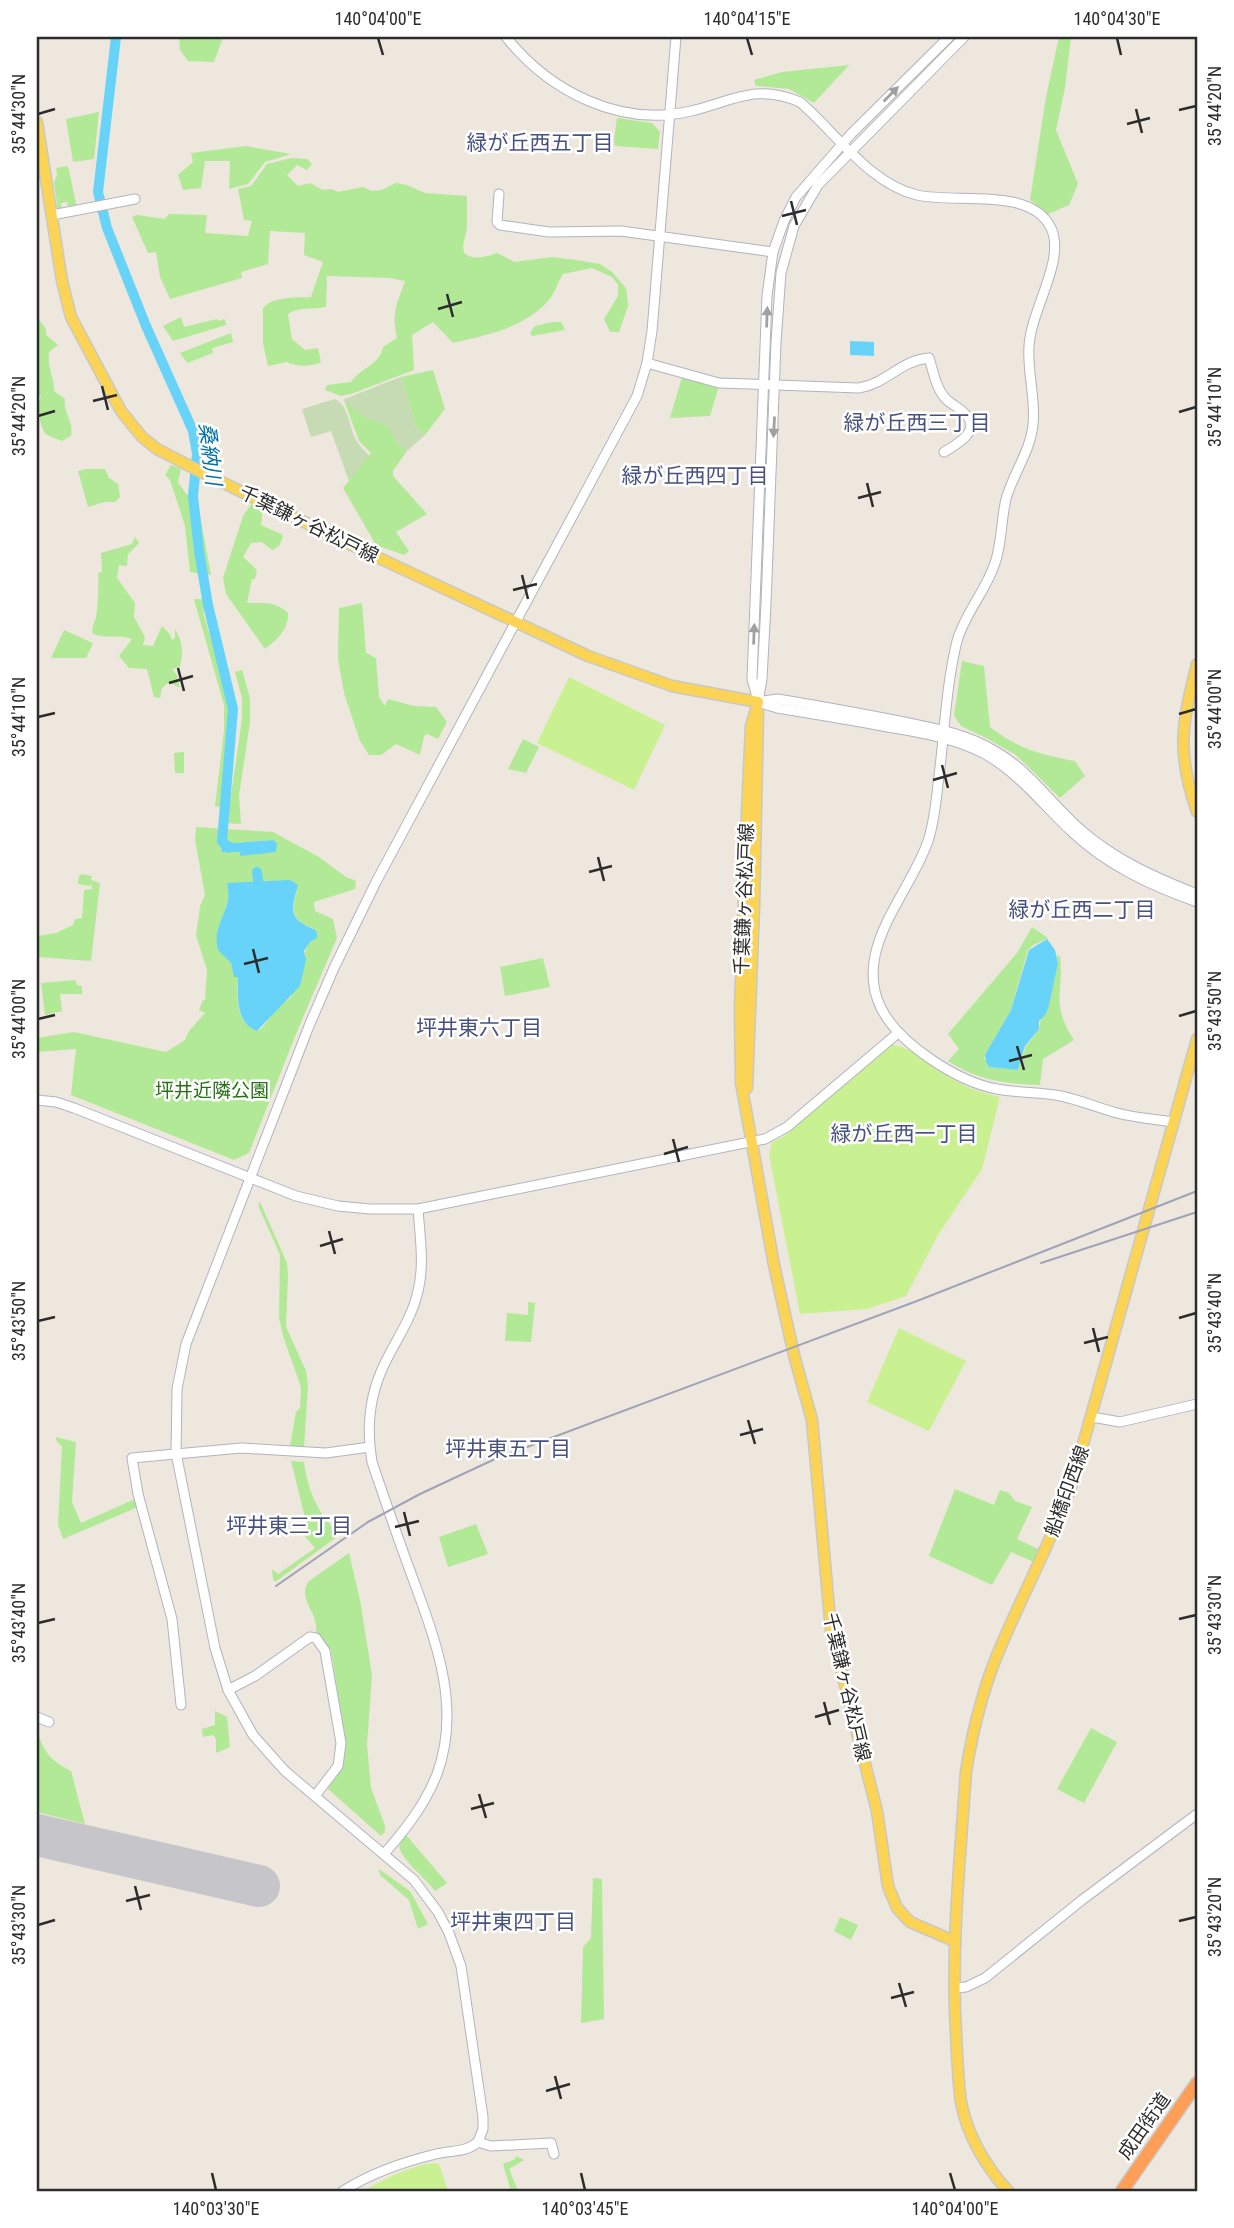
<svg xmlns="http://www.w3.org/2000/svg" width="1234" height="2228" font-family="'Roboto Condensed','Noto Sans JP',sans-serif">
	<rect width="100%" height="100%" fill="#eee7dd"/>
	<g fill="#b2e996" fill-rule="evenodd">
		<polygon points="179,37 223,37 214,62 188,61 180,50"/>
		<polygon points="1059,37 1071,37 1065,88 1056,130 1078,184 1069,205 1048,214 1030,200 1046,97"/>
		<polygon points="849,65 814,103 789,89 756,86 754,80 782,72"/>
		<polygon points="99,112 94,159 73,162 66,119"/>
		<polygon points="617,118 652,123 660,132 658,149 615,146 614,140"/>
		<polygon points="246,146 291,154 265,162 248,184 229,189 230,161 205,161 201,188 183,190 178,175 193,162 191,153"/>
		<path d="M292 158 307 159 312 164 307 170 297 165 287 175 298 186 310 183 323 190 331 189 338 192 363 187 372 191 381 190 396 183 407 185 425 193 467 196V229L463 245 464 253C474 261 486 257 497 253L515 262 552 257 583 261 600 264 612 272 626 288 627 294 628 306 619 332H610L604 319 618 296V285L612 277 592 268 563 274C557 283 555 294 547 302 522 329 487 335 453 343L433 322 412 335 414 370 351 394 341 396 325 390 327 385 351 382C360 368 381 364 383 347L397 338C391 313 397 304 405 281L390 278 327 276 326 307C312 310 300 306 288 314L292 339 305 350 318 348 321 362C312 367 296 367 287 362L268 366 263 343V308C274 296 295 298 311 297L323 262 304 255 305 233 270 231 268 264 241 272 242 278 170 299 160 277 156 252 148 253 132 217 137 215 165 219 169 214 207 215 205 233 248 236 252 221 244 220 238 189 251 186 267 164Z"/>
		<polygon points="68,166 77,208 69,210 67,202 61,203 62,211 58,212 54,182 57,175 56,168"/>
		<path d="M37 317 46 329V335L58 345 49 352C47 367 54 377 54 391L65 399C63 413 74 421 71 436L62 441C57 439 51 437 46 434 39 427 37 404 41 396L37 395Z"/>
		<polygon points="181,317 184,327 217,319 218,321 225,319 226,325 173,341 163,326"/>
		<polygon points="552,322 561,322 565,330 532,336 530,333 535,326"/>
		<polygon points="231,333 233,342 212,348 213,353 187,363 180,353"/>
		<polygon points="433,370 445,409 425,435 416,427 401,377"/>
		<polygon points="682,377 717,386 718,389 710,416 670,418"/>
		<polygon points="346,401 367,419 381,422 390,429 396,442 407,451 393,471 393,476 427,514 396,532 409,551 404,555 376,545 343,488 371,453 359,441 345,403"/>
		<polygon points="171,465 181,469 178,482 186,494 197,499 211,575 190,572 185,526 170,480 165,475"/>
		<polygon points="86,469 105,469 109,478 118,484 120,497 115,502 105,502 88,507 78,471"/>
		<path d="M252 503 263 508 261 525 281 534 283 537 279 546 272 550 262 542 251 543 243 557 257 570 255 579H252L247 603C263 603 276 601 288 613 289 629 277 640 265 649L226 594 223 578 243 516Z"/>
		<path d="M135 537 139 543 128 554 127 566 119 565 117 578 135 603 134 617 145 637 143 645 153 646 162 626 169 633 172 640 175 638V629C183 642 183 652 180 667L172 669 177 675 180 688 169 682 162 688 160 698 154 697 147 669 129 668 119 656 132 639C119 634 106 639 93 634 91 626 94 625 96 617 98 609 99 582 98 574L102 571 101 553 132 544Z"/>
		<polygon points="194,599 203,599 204,616 231,705 232,715 222,808 215,806 224,731 224,705"/>
		<polygon points="362,603 366,653 376,658 379,697 385,706 388,699 414,706 436,707 447,722 438,739 427,734 424,736 420,755 396,744 381,755 369,755 360,741 344,693 338,659 339,608"/>
		<polygon points="64,630 93,643 86,658 51,658"/>
		<path d="M962 661 984 666 990 727C1018 749 1041 755 1075 761L1085 776 1060 798 1016 755 988 739 961 726 954 716Z"/>
		<polygon points="242,670 250,698 250,722 239,795 241,824 227,823 242,719 242,698 235,672"/>
		<polygon points="523,739 539,747 526,773 508,769"/>
		<polygon points="184,752 184,773 175,773 174,753"/>
		<path d="M196 827 273 832 319 857 346 877 356 881 355 889 314 902 315 911 333 919 337 938 296 1034 249 1153 234 1160 71 1095 76 1049 37 1052V1038L74 1032 166 1052 185 1040 189 1031 205 1013 199 1010 203 1000H205L207 970 196 935 200 906 205 895 195 840ZM225 837 230 843H234L273 840 240 856V852L231 851ZM298 885C294 907 286 918 313 928L291 997 278 1007 262 1028 257 1031C235 1023 237 996 238 977H234L231 963 217 932 225 915 229 893Z"/>
		<polygon points="82,874 92,876 91,880 100,883 91,961 37,957 37,936 56,933 73,925 75,919 82,918 84,890 92,889 91,883 90,886 78,884 79,876"/>
		<path d="M1032 927 1048 938 1032 946 1028 950 1011 1010 984 1058 989 1067 1018 1070 1026 1046 1039 1029 1041 1018 1046 1014 1058 963 1057 955 1060 956C1064 994 1050 1002 1074 1040L1043 1059 1040 1085C1007 1084 976 1080 948 1061L959 1049 948 1034 1017 953Z"/>
		<polygon points="543,958 550,987 505,996 500,967"/>
		<polygon points="75,980 77,985 82,986 82,994 60,994 62,1011 45,1015 41,983"/>
		<polygon points="260,1202 287,1263 288,1274 286,1327 306,1371 308,1385 304,1448 290,1446 296,1412 300,1408 301,1387 283,1336 279,1317 280,1255 258,1205"/>
		<polygon points="528,1302 535,1303 531,1342 505,1341 507,1313 528,1315"/>
		<polygon points="56,1437 76,1442 72,1502 81,1523 135,1499 138,1507 63,1539 58,1525 62,1447 56,1440"/>
		<path d="M291 1461 304 1462C306 1480 313 1502 324 1517 330 1524 334 1528 338 1536L275 1582 273 1579 272 1569 278 1574 315 1548 303 1534 308 1530Z"/>
		<polygon points="955,1489 994,1505 1000,1490 1009,1493 1015,1501 1032,1507 1017,1539 1042,1551 1036,1563 1011,1552 992,1585 929,1556"/>
		<polygon points="476,1524 488,1554 448,1567 439,1537"/>
		<path d="M349 1553 360 1600 372 1675 367 1745 371 1788 385 1826V1832L381 1836 328 1789 341 1769 346 1743 331 1650 316 1632C319 1612 296 1599 309 1581Z"/>
		<polygon points="215,1711 227,1717 230,1747 216,1753 216,1739 213,1735 203,1737 202,1729 215,1725"/>
		<polygon points="1091,1728 1117,1742 1084,1803 1057,1789"/>
		<path d="M37 1729C43 1752 50 1760 71 1771L85 1824 37 1812Z"/>
		<path d="M406 1835 447 1883 435 1891C425 1877 402 1861 399 1846Z"/>
		<polygon points="379,1869 410,1891 428,1924 418,1929 409,1900 380,1875"/>
		<polygon points="593,1878 602,1879 604,2019 581,2023 583,1947 591,1938"/>
		<polygon points="840,1917 858,1925 851,1940 834,1931"/>
		<polygon points="516,2156 524,2160 509,2169 518,2191 511,2191 503,2164 515,2159"/>
	</g>
	<g fill="#c6dab3">
		<path d="M401 377 416 427 425 435 407 451 396 442 390 429 381 422 367 419 343 400C362 392 381 384 401 377Z"/>
		<path d="M335 399C351 408 348 429 358 443 361 448 366 452 369 456L349 481 331 431 311 437 302 409Z"/>
	</g>
	<g fill="#c9f191">
		<polygon points="569,677 665,725 634,790 537,743"/>
		<path d="M892 1045C913 1047 926 1064 944 1074 961 1085 980 1093 1000 1097L982 1169 938 1235 906 1296 867 1309 800 1314 769 1155 772 1142 783 1137Z"/>
		<polygon points="899,1328 966,1361 929,1431 867,1402"/>
		<path d="M436 2163 439 2164 448 2191H368L367 2189C388 2177 412 2165 436 2163Z"/>
	</g>
	<g fill="#68d3f8">
		<polygon points="850,341 874,342 874,356 850,355"/>
		<polygon points="225,837 227,841 234,843 273,840 277,843 276,852 240,856 240,852 222,852 219,838"/>
		<path d="M290 880 298 885C295 899 287 914 302 923 307 927 312 927 317 932V938L310 942 304 951 306 960 300 986 257 1031C235 1023 238 996 238 977H234L231 963 218 950C217 945 216 938 217 933 221 914 232 906 227 883Z"/>
		<polygon points="1047,939 1055,950 1058,963 1049,1005 1046,1014 1039,1021 1039,1029 1025,1046 1018,1070 989,1067 986,1062 985,1055 1011,1010 1029,950"/>
	</g>
	<g fill="none" stroke-linecap="round" stroke-linejoin="round">
		<g stroke="#68d3f8" stroke-width="10">
			<polyline points="116,37 98,192 107,228 146,326 193,431 197,454 193,496 199,551 208,605 233,709 222,841 229,848"/>
			<polyline points="257,872 259,886"/>
		</g>
		<polyline stroke="#c6c5ca" stroke-width="42" points="37,1835 259,1886"/>
		<g stroke="#b1b4c0" stroke-width="11">
			<g id="secondary">
				<path d="M506 37C549 91 620 128 691 111 733 101 756 83 800 102 835 132 870 184 917 195 955 204 1031 186 1051 228 1066 260 1031 309 1029 346 1027 372 1036 399 1033 425 1030 452 1013 474 1006 499 1001 520 1002 543 995 563 986 591 965 613 957 641 946 685 944 739 938 784 936 804 934 823 928 841 910 894 852 949 881 1008 899 1044 958 1082 997 1089 1018 1093 1040 1092 1061 1096 1080 1100 1098 1108 1117 1113 1135 1118 1155 1119 1174 1122"/>
				<polyline points="499,194 497,222 500,225 549,232 621,231 773,252"/>
				<polyline points="52,215 135,199"/>
				<path d="M647 363 719 383 859 388C888 383 899 361 929 358 933 370 936 389 946 399 951 404 958 407 963 412 984 429 958 444 944 452"/>
				<polyline points="757,697 752,679 767,296 773,252 784,221 796,197 851,134 949,37"/>
				<path d="M763 701 778 699C819 706 859 713 899 721 933 728 965 733 995 751 1030 771 1051 804 1081 830 1115 860 1156 878 1197 894"/>
				<polyline points="758,702 762,679 766,604 776,342 781,273 794,226 818,185 964,37"/>
				<path d="M758 702 777 708C814 714 851 720 888 727 921 733 955 738 985 754 1020 774 1044 806 1072 832 1108 866 1152 886 1197 902"/>
				<polyline points="37,1100 56,1102 74,1108 296,1196 338,1206 370,1209 418,1209 765,1139 787,1127 898,1033"/>
				<polyline points="1092,1417 1120,1422 1197,1404"/>
				<polyline points="228,1690 255,1676 310,1637 316,1638 325,1651 341,1743 338,1766 315,1796"/>
				<polyline points="181,1705 172,1619 138,1494 132,1458 241,1448 326,1453 370,1447"/>
				<polyline points="37,1717 49,1722"/>
				<path d="M384 1854C405 1830 425 1805 437 1774 463 1704 433 1634 409 1568 396 1533 384 1497 372 1462 366 1427 369 1395 385 1363 396 1340 411 1319 417 1295 425 1267 420 1237 418 1209"/>
				<polyline points="955,1988 966,1987 985,1978 1082,1900 1197,1814"/>
				<polyline points="478,2142 483,2129 483,2117 461,1966 449,1933 438,1912 414,1880 285,1771 253,1735 228,1690 215,1648 176,1453 177,1389 186,1344 309,1026 334,968 376,882 637,396 647,363 652,331 676,37"/>
				<polyline points="478,2142 491,2146 551,2143 554,2154"/>
				<path d="M343 2191C371 2173 403 2162 436 2154 452 2150 465 2153 478 2142"/>
			</g>
		</g>
		<g stroke="#c8c8c8" stroke-width="13">
			<g id="primary">
				<polyline points="37,122 62,281 71,317 121,411 142,437 157,449 203,473 362,550 588,656 672,686 758,702"/>
				<path d="M1197 664C1182 725 1176 751 1197 812"/>
				<polyline points="758,702 751,726 747,814 740,1007 741,1083 774,1265 794,1355 812,1420 831,1630 877,1811 888,1886 897,1908 910,1922 954,1941"/>
				<polyline points="747,1088 754,907 758,712"/>
				<path d="M1008 2191C986 2167 967 2135 961 2102 958 2080 957 2056 956 2033 951 1946 960 1859 966 1772 973 1727 985 1681 1004 1639 1026 1588 1052 1539 1071 1487L1197 1039"/>
			</g>
		</g>
		<g stroke="#c8c8c8" stroke-width="15">
			<polyline id="highway" points="1122,2191 1197,2083"/>
		</g>
		<use href="#secondary" stroke="#fff" stroke-width="9"/>
		<use href="#primary" stroke="#fbd455" stroke-width="10"/>
		<use href="#highway" stroke="#ff9f57" stroke-width="12"/>
		<g stroke="#9fa3b7" stroke-width="2">
			<polyline points="1041,1263 1197,1212"/>
			<polyline points="276,1586 368,1522 420,1494 495,1459 917,1301 1197,1191"/>
		</g>
	</g>
	<defs><path id="oneway-solid" d="M-6-.8H1V-3.2L6.5 0L1 3.2V.8H-6Z" transform="scale(1.75)"/></defs>
	<g fill="#a0a0a0">
		<use href="#oneway-solid" transform="translate(891 94) rotate(-45)"/>
		<use href="#oneway-solid" transform="translate(767 317) rotate(-88)"/>
		<use href="#oneway-solid" transform="translate(774 427) rotate(93)"/>
		<use href="#oneway-solid" transform="translate(754 634) rotate(-88)"/>
	</g>
	<path fill="none" stroke="#2c2c2c" stroke-width="2.5" d="M378 38 383 55M747 38 752 55M1117 38 1121 55M1136 109 1142 133M1179 110 1196 106M38 114 55 109M1127 124 1150 118M791 201 797 225M782 216 806 210M447 294 453 317M438 309 462 302M102 386 108 410M93 401 117 395M1179 412 1196 407M38 416 55 411M867 483 873 507M858 498 881 492M522 575 528 599M513 590 537 584M178 668 184 691M169 683 193 676M1179 714 1196 709M38 717 55 713M942 765 948 788M933 780 957 773M598 857 604 881M589 872 612 866M253 949 259 973M244 964 268 958M1179 1016 1196 1011M38 1019 55 1015M1017 1046 1024 1070M1009 1061 1032 1055M673 1139 679 1162M664 1154 688 1147M329 1231 335 1254M320 1246 343 1239M1179 1318 1196 1313M38 1321 55 1317M1093 1328 1099 1352M1084 1343 1108 1337M748 1420 755 1444M740 1435 763 1429M404 1512 410 1536M395 1527 419 1521M1179 1619 1196 1615M38 1623 55 1619M824 1702 830 1725M815 1717 839 1710M479 1794 486 1818M471 1809 494 1803M135 1886 141 1910M126 1901 150 1895M1179 1921 1196 1917M38 1925 55 1920M899 1983 906 2007M891 1998 914 1992M555 2076 561 2099M546 2091 570 2084M212 2173 216 2190M581 2173 585 2190M950 2173 955 2190"/>
	<g text-anchor="middle" dominant-baseline="central" stroke-width="5" stroke-linejoin="round" paint-order="stroke">
		<g font-size="19" fill="#2c2c2c" stroke="#fff">
			<text transform="translate(309 524) rotate(26)">千葉鎌ヶ谷松戸線</text>
			<text transform="translate(744 899) rotate(-88)">千葉鎌ヶ谷松戸線</text>
			<text transform="translate(1067 1491) rotate(-70)">船橋印西線</text>
			<text transform="translate(847 1687) rotate(77)">千葉鎌ヶ谷松戸線</text>
			<text transform="translate(1144 2126) rotate(-55)">成田街道</text>
		</g>
		<g font-size="19" fill="#287015" stroke="#fff">
			<text x="212" y="1090">坪井近隣公園</text>
		</g>
		<g font-size="21" fill="#485280" stroke="#fff">
			<text x="540" y="143">緑が丘西五丁目</text>
			<text x="917" y="423">緑が丘西三丁目</text>
			<text x="695" y="476">緑が丘西四丁目</text>
			<text x="1082" y="910">緑が丘西二丁目</text>
			<text x="479" y="1028">坪井東六丁目</text>
			<text x="904" y="1134">緑が丘西一丁目</text>
			<text x="508" y="1449">坪井東五丁目</text>
			<text x="289" y="1526">坪井東三丁目</text>
			<text x="513" y="1922">坪井東四丁目</text>
		</g>
		<g font-size="21" font-style="italic" fill="#0371a8" stroke="#fff">
			<text transform="translate(210 454) rotate(83)">桑納川</text>
		</g>
	</g>
	<rect width="1234" height="2228" fill="none" stroke="#ffffff" stroke-width="77"/>
	<rect x="38" y="38" width="1158" height="2152" fill="none" stroke="#2c2c2c" stroke-width="2.5"/>
	<g font-size="18" text-anchor="middle" fill="#2c2c2c">
		<text x="378" y="25">140°04'00"E</text>
		<text x="747" y="25">140°04'15"E</text>
		<text x="1117" y="25">140°04'30"E</text>
		<text transform="translate(1215 106) rotate(-90)" y="6">35°44'20"N</text>
		<text transform="translate(19 114) rotate(-90)" y="6">35°44'30"N</text>
		<text transform="translate(1215 407) rotate(-90)" y="6">35°44'10"N</text>
		<text transform="translate(19 416) rotate(-90)" y="6">35°44'20"N</text>
		<text transform="translate(1215 709) rotate(-90)" y="6">35°44'00"N</text>
		<text transform="translate(19 717) rotate(-90)" y="6">35°44'10"N</text>
		<text transform="translate(1215 1011) rotate(-90)" y="6">35°43'50"N</text>
		<text transform="translate(19 1019) rotate(-90)" y="6">35°44'00"N</text>
		<text transform="translate(1215 1313) rotate(-90)" y="6">35°43'40"N</text>
		<text transform="translate(19 1321) rotate(-90)" y="6">35°43'50"N</text>
		<text transform="translate(1215 1615) rotate(-90)" y="6">35°43'30"N</text>
		<text transform="translate(19 1623) rotate(-90)" y="6">35°43'40"N</text>
		<text transform="translate(1215 1917) rotate(-90)" y="6">35°43'20"N</text>
		<text transform="translate(19 1925) rotate(-90)" y="6">35°43'30"N</text>
		<text x="216" y="2215">140°03'30"E</text>
		<text x="585" y="2215">140°03'45"E</text>
		<text x="955" y="2215">140°04'00"E</text>
	</g>
</svg>
